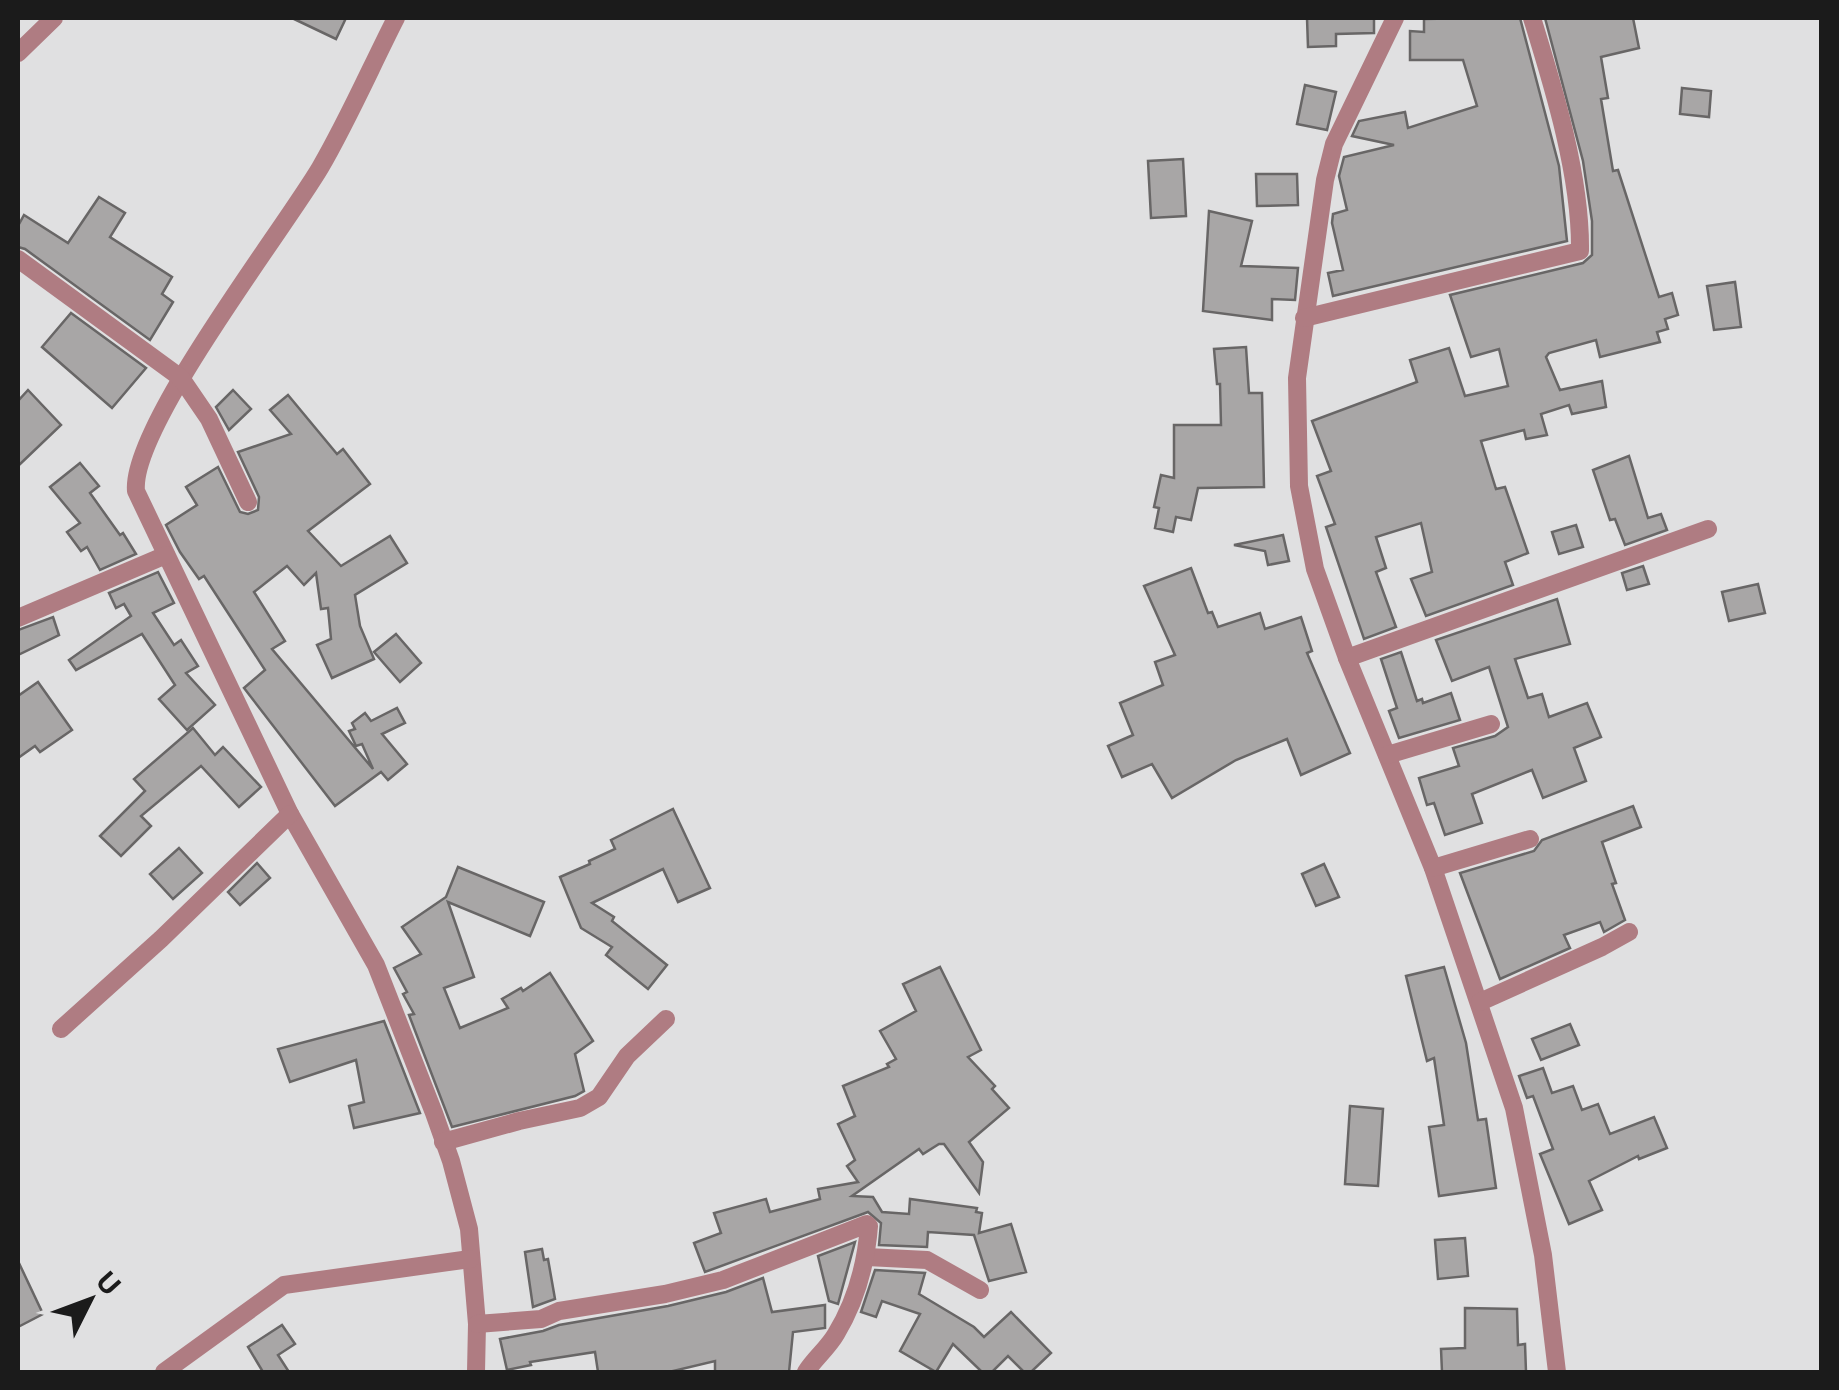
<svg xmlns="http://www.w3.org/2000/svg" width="1839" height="1390" font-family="'Noto Sans',sans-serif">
	<rect width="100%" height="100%" fill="#e0e0e1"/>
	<g fill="#a8a6a6" stroke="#686666" stroke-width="2.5">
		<polygon points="292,18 346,18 336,39"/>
		<polygon points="1307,18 1374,18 1374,33 1336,34 1336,46 1308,47"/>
		<polygon points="1476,18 1520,18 1559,166 1567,241 1333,296 1328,273 1343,270 1332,223 1333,214 1347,210 1339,176 1344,157 1394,145 1352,136 1359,121 1405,112 1408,128 1477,106 1463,60 1410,60 1410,31 1424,32 1424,19"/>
		<polygon points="1545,18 1633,18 1639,48 1601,57 1608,98 1601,99 1613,171 1618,170 1659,297 1672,293 1678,315 1665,319 1668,329 1657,332 1660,342 1600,357 1596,340 1549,353 1546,357 1560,390 1602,381 1606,407 1572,414 1569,405 1541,414 1547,435 1526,439 1524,430 1481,441 1496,489 1505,487 1528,553 1505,562 1513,585 1426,616 1411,579 1432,572 1421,523 1376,537 1386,568 1376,572 1396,627 1364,639 1326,527 1335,524 1317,476 1331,471 1312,421 1417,382 1410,360 1449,348 1465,396 1508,386 1499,349 1471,357 1450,295 1583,263 1592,255 1592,221 1583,161"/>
		<polygon points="1305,85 1336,92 1327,130 1297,124"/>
		<polygon points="1682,88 1711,91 1709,117 1680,114"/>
		<polygon points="1183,159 1186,216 1151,218 1148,161"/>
		<polygon points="1256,174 1297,174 1298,205 1257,206"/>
		<polygon points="99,197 125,213 110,237 172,277 162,294 173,302 150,340 25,249 18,247 18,226 24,215 68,243"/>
		<polygon points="1209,211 1252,221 1241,266 1298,268 1295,300 1272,299 1272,320 1203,311"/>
		<polygon points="1735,282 1741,327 1714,330 1707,286"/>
		<polygon points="71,313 146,368 112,408 42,347"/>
		<polygon points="1246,347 1249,393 1262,393 1264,487 1198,488 1191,520 1176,517 1173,532 1155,528 1159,508 1154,507 1161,475 1174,478 1174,425 1221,425 1220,384 1217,384 1214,349"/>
		<polygon points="28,390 61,425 18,466 18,401"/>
		<polygon points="233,390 251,409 229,430 216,407"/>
		<polygon points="288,395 337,454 343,449 370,484 308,531 341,566 390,536 407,563 355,595 360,626 374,659 332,678 317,645 331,639 328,608 321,609 316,573 304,585 287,566 254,592 285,641 272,649 373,769 362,744 356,746 349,731 355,729 352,723 365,713 371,721 397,708 405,723 382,734 407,764 388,780 381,772 335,806 244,688 265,670 204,576 199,579 180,552 166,525 197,505 186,487 218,467 240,512 248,514 258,510 259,497 238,452 291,434 270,410"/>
		<polygon points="1629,456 1648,518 1661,514 1667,530 1625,545 1615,519 1610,520 1593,470"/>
		<polygon points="80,463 99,486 90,493 120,535 123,533 136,554 100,570 87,547 81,551 67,532 80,523 50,487"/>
		<polygon points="1576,525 1583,547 1559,554 1552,532"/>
		<polygon points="1283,535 1289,561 1268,565 1265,551 1234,545"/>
		<polygon points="1643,566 1649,584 1627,590 1622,573"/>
		<polygon points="1191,568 1208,613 1212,612 1218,627 1260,613 1265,629 1301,617 1312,651 1307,653 1350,753 1301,775 1287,739 1236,760 1172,798 1152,764 1122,777 1108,746 1133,735 1120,703 1163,685 1155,662 1175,655 1144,586"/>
		<polygon points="158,572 174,603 153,613 174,645 181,640 198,666 186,673 215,705 187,730 159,699 175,685 142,634 76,670 69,660 131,616 124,604 116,608 109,593"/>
		<polygon points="1758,584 1765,613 1729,621 1722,592"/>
		<polygon points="1557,599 1570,644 1515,659 1528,698 1542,694 1549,717 1587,703 1601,737 1574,748 1586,781 1543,798 1532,770 1472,794 1482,823 1445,835 1434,803 1427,805 1419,778 1459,766 1453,748 1495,736 1508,727 1489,667 1452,681 1436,640"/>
		<polygon points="53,617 59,635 18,655 18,630"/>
		<polygon points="396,634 421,663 400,682 374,652"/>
		<polygon points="1401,652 1417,701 1422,699 1423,703 1451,693 1460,720 1399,738 1389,711 1397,708 1381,659"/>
		<polygon points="38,682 72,730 40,752 35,746 18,758 18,696"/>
		<polygon points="193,728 215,755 223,747 261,787 239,807 201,766 141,816 151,826 121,856 100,836 145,791 134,779"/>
		<polygon points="1633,806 1641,827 1602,842 1616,883 1612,884 1625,920 1604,932 1600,922 1564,935 1570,948 1500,979 1460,873 1534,851 1542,840"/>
		<polygon points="673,809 710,888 678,902 663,869 592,903 614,917 612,921 667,965 648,989 606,955 612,947 581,928 560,877 590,864 589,861 615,849 611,840"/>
		<polygon points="179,848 202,873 173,899 150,874"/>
		<polygon points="257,863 270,878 240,905 228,892"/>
		<polygon points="1324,864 1339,897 1316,906 1302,874"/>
		<polygon points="458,867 544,902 530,936 448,902 474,977 444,988 460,1028 508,1008 502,999 521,988 523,991 550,973 593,1041 575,1054 584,1091 575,1096 452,1127 409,1015 414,1014 403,994 407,992 394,968 421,954 402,927 446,897"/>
		<polygon points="940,967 981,1050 968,1057 995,1086 992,1089 1009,1108 969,1142 983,1162 979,1193 944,1144 939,1144 923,1154 919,1149 852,1196 873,1197 882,1212 909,1214 910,1199 977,1208 976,1212 982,1213 979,1233 1011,1224 1026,1272 989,1281 974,1235 928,1232 927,1247 879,1245 881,1223 868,1212 705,1272 694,1243 721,1233 714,1213 766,1199 770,1212 820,1199 818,1189 858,1182 847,1166 855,1160 838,1124 855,1116 843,1086 889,1067 887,1064 896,1059 880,1031 916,1011 903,984"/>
		<polygon points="1444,967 1466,1043 1478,1120 1486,1119 1496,1188 1439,1196 1429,1127 1444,1125 1434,1058 1427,1061 1406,976"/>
		<polygon points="384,1021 420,1113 354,1128 349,1106 364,1102 356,1060 290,1082 278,1049"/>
		<polygon points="1570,1024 1579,1045 1541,1060 1532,1039"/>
		<polygon points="1543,1068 1552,1093 1573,1086 1582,1110 1598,1104 1610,1134 1654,1117 1667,1148 1639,1159 1638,1156 1589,1181 1602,1210 1569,1224 1540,1154 1553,1149 1533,1096 1527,1098 1519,1076"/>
		<polygon points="1350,1106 1383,1109 1378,1186 1345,1184"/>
		<polygon points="1465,1238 1468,1276 1438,1279 1435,1240"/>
		<polygon points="855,1242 838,1304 829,1301 818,1256"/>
		<polygon points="542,1249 544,1260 548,1259 555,1299 533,1307 525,1252"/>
		<polygon points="18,1261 43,1314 18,1327"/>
		<polygon points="875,1270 925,1273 919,1294 974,1327 984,1337 1011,1312 1051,1353 1031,1372 1024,1372 1008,1356 992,1372 982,1372 953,1344 936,1372 900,1351 920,1314 882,1301 876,1317 861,1312"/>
		<polygon points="763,1278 772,1312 825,1305 825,1328 793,1332 789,1372 715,1372 715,1361 669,1372 598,1372 595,1352 530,1362 531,1365 507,1370 500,1339 543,1331 559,1325 668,1306 726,1292"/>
		<polygon points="1465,1308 1517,1309 1518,1345 1525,1344 1526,1372 1442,1372 1441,1349 1465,1348"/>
		<polygon points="282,1325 295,1344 278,1355 289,1372 263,1372 248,1347"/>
	</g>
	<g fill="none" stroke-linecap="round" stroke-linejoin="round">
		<g stroke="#af7c82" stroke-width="18">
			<path d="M396 18C371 67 348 120 320 168 282 232 130 428 136 491L290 814 376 965 434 1113 451 1161 469 1229 477 1324 476 1372"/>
			<polyline points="1395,18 1334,144 1325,180 1297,378 1299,486 1315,569 1347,658 1433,868 1514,1108 1543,1255 1557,1372"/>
			<polyline points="18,53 54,18"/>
			<polyline points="18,259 181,378 209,419 248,502"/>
			<path d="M1304 318 1580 251C1581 177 1554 89 1532 18"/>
			<polyline points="18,618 166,555"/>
			<polyline points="1347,658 1708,529"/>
			<polyline points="1387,755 1491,724"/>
			<polyline points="1433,868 1530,839"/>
			<polyline points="1480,1002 1602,947 1629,932"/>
			<polyline points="61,1029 161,939 290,814"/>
			<polyline points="443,1142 519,1121 580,1108 599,1097 627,1056 666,1019"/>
			<polyline points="867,1257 927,1260 980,1290"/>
			<path d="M477 1324 541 1319 559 1311 665 1294 723 1280 867 1224 869 1226C866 1264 856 1301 836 1334 828 1348 814 1359 806 1372"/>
			<polyline points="164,1372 284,1285 470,1259"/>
		</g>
	</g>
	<rect width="1839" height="1390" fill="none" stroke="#1b1b1b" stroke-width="40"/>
	<g transform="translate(90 1300) rotate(48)" stroke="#e0e0e1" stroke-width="8" paint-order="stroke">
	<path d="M0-8L18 38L0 25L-18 38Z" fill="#1b1b1b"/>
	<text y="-15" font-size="28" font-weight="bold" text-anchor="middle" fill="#1b1b1b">U</text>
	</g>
</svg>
